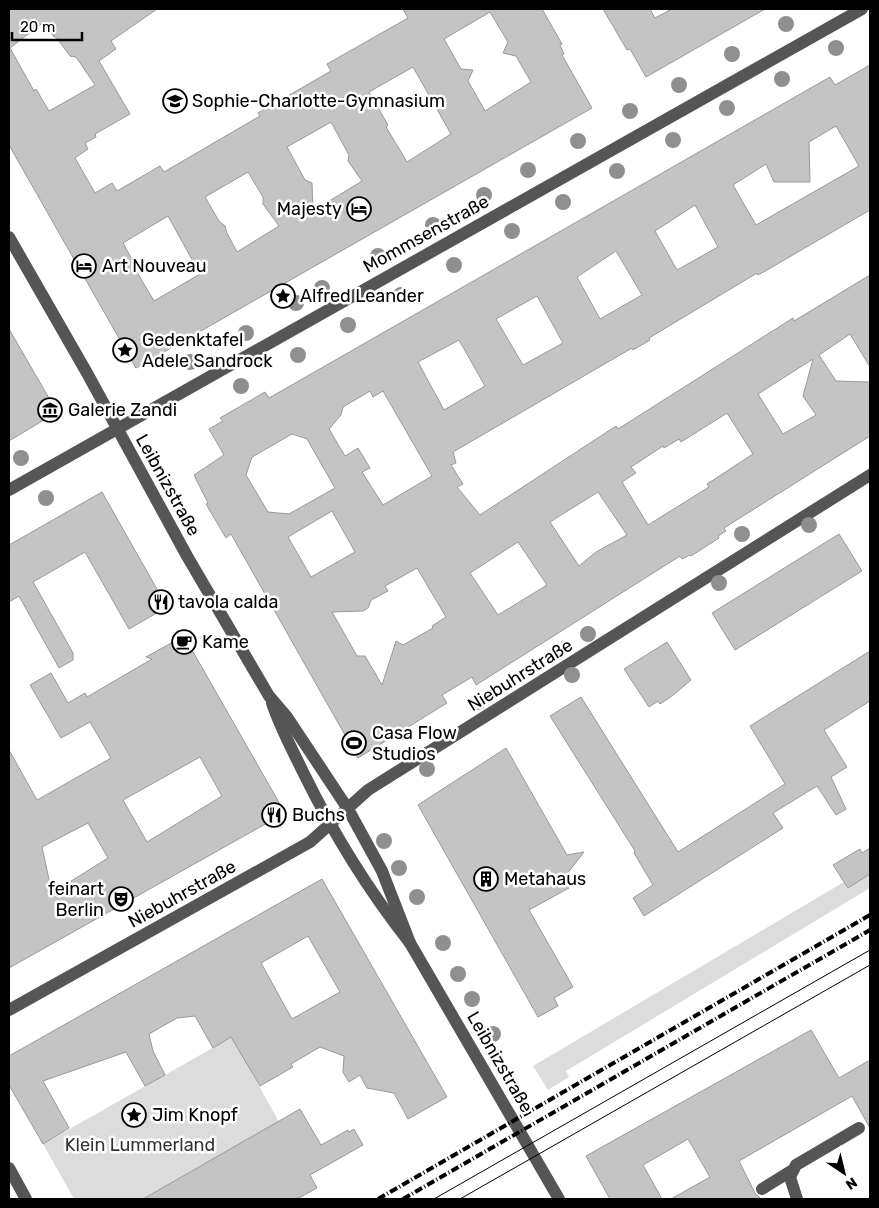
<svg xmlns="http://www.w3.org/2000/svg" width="879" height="1208" font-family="Rubik,sans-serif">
	<rect width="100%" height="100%" fill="#fff"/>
	<g fill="#dcdcdc">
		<polygon points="870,874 870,888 566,1071 569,1077 548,1090 533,1066 844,882 848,888"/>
		<polygon points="232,1037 279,1122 142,1199 74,1199 43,1144"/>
	</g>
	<g fill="#c4c4c4" stroke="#999" fill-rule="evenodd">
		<path d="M9 9H157L111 41 116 49 99 61 130 114 95 134 96 137 85 143 88 149 75 158 95 193 112 183 117 191 160 166 164 172 260 116 258 113 331 71 327 64 408 18 403 9H542L562 44 560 45 564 54 562 55 592 108 136 368 9 145ZM490 12 508 42 503 53 516 56 531 82 485 111 468 81 473 70 461 69 444 39ZM44 22 54 37H56L70 56 76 57 95 85 49 111 36 89 34 91 10 48ZM413 67 451 134 407 162 386 127 388 125 369 92ZM331 122 349 155 348 161 362 181 313 211 312 183 305 180 287 147ZM248 172 263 197V204L279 226 237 252 227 233 225 226 219 221 205 197ZM168 216 200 274 154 301 131 262 133 261 123 243Z"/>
		<polygon points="603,9 650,9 655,18 672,9 765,9 646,77 630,49 627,50"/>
		<path d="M870 65V210L767 270 758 275 757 273 649 338 650 340 633 350 632 348 453 452 456 463 451 465 463 484 457 487 480 515 616 426 618 429 793 318 794 321 870 275V367L850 334 819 355 836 381 870 382V436L724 528 726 531 718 536 719 538 691 556 690 555 682 559 680 556 476 685 472 677 442 695 447 703 358 758 231 534 226 538 206 504 208 503 194 475 224 455 209 429 223 421 220 418 265 392 269 398 830 77 835 85ZM836 126 859 166 756 225 733 185 766 164 774 182H810L809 142ZM695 205 718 247 677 270 655 231ZM616 251 642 295 600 319 577 277ZM537 296 563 343 523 365 496 319ZM459 340 485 386 444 410 418 362ZM813 359 803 396 816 415 783 434 758 394ZM370 391 373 397 383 391 432 476 383 505 362 472 370 468 358 448 345 456 329 429 341 415 343 407ZM727 413 753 454 707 484 709 487 648 525 622 482 636 473 631 467 663 446 664 448 679 439 681 442ZM292 434 307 439 335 488 289 514 268 512 246 475 252 457ZM598 492 627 535 596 552 579 566 550 522ZM332 511 355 552 311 577 288 537ZM518 542 547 585 498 615 470 573ZM417 568 446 617 432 626 433 628 403 645 396 641 382 685 365 656H357L332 612 363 611 368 608 371 600 388 591 385 586Z"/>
		<polygon points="9,329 57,412 9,441"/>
		<polygon points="102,492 167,607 129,629 85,552 33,582 73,653 73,660 59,668 19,596 9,602 9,545"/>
		<polygon points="839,534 862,571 735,650 712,613"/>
		<path d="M184 636 285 813 9 968V750L37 800 111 758 90 722 61 738 30 685 51 673 68 703 85 693 87 697 152 659 146 657ZM200 757 222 796 147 842 123 800ZM88 823 108 858 52 893 42 847Z"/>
		<polygon points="667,642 691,680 672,696 660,704 658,701 649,707 624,669"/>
		<polygon points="870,651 870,701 824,730 847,767 831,777 846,809 836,815 817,786 773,813 783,828 644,916 633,898 653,885 634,853 635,851 550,716 581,697 678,852 785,784 750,726"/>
		<polygon points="506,748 567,855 584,852 563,879 569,888 529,910 573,987 554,998 558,1006 538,1017 418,805"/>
		<polygon points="870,848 870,874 848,888 833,865 860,849 862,853"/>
		<path d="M322 879 447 1097 408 1119 394 1093 367 1088 360 1075 349 1082 343 1072 344 1056 320 1047 291 1064 293 1067 260 1086 231 1037 213 1048 195 1016 177 1018 149 1034 153 1051 165 1075 145 1086 126 1052 43 1081 69 1128 43 1144 9 1085V1056ZM308 936 340 992 292 1019 261 963Z"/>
		<polygon points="811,1030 839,1078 870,1060 870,1128 852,1096 739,1161 755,1193 761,1199 671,1199 710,1177 688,1139 643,1165 662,1199 610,1199 586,1156"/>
		<polygon points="300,1109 321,1145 348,1130 349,1132 354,1129 363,1145 310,1175 317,1188 297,1199 143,1199"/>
	</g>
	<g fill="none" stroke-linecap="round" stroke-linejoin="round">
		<g stroke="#555" stroke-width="12">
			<polyline points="9,237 87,373 187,556 269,696 287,717 348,809 382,871 410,943"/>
			<polyline points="9,490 862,9"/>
			<path d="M272 703C280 727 292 749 303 772 333 833 368 890 410 943L559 1199"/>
			<polyline points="9,1010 310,842 368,790 870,475"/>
			<polyline points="9,1168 26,1199"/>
			<polyline points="762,1189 791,1171"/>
			<polyline points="797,1199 790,1177 796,1165 859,1128"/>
		</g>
		<g stroke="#000" stroke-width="1">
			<polyline points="434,1199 870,950"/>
			<polyline points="460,1199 870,965"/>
		</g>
		<g stroke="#000" stroke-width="4" stroke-dasharray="8 2.5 1 2.5" stroke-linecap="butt">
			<polyline points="378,1199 870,915"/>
			<polyline points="403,1199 870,930"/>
		</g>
	</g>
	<g fill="#8f8f8f">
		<circle cx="786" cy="24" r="8"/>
		<circle cx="836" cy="48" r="8"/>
		<circle cx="732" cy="54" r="8"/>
		<circle cx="782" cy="79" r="8"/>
		<circle cx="679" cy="85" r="8"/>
		<circle cx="727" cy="108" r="8"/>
		<circle cx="630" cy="111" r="8"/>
		<circle cx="673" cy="140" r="8"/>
		<circle cx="578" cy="141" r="8"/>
		<circle cx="528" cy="170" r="8"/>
		<circle cx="617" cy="171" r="8"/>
		<circle cx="484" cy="195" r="8"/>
		<circle cx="563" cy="202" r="8"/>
		<circle cx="433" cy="225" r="8"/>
		<circle cx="512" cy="231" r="8"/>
		<circle cx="378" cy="256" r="8"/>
		<circle cx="454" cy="265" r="8"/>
		<circle cx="322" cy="288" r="8"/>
		<circle cx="401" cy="295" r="8"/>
		<circle cx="296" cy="303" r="8"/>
		<circle cx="348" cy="325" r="8"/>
		<circle cx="246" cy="333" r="8"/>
		<circle cx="298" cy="355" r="8"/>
		<circle cx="190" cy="362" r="8"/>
		<circle cx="241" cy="386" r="8"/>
		<circle cx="21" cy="458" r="8"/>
		<circle cx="46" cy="498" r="8"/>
		<circle cx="809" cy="525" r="8"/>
		<circle cx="742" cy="534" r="8"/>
		<circle cx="719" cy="583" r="8"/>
		<circle cx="588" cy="634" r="8"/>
		<circle cx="572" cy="675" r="8"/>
		<circle cx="478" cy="702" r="8"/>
		<circle cx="427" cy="769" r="8"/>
		<circle cx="384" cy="841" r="8"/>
		<circle cx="399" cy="868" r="8"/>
		<circle cx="417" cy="897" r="8"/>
		<circle cx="443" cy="943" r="8"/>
		<circle cx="458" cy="974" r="8"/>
		<circle cx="472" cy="999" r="8"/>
		<circle cx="493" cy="1034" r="8"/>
	</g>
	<defs>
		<g id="school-ring" transform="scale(1.25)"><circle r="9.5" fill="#fff" stroke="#000" stroke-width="1.5"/><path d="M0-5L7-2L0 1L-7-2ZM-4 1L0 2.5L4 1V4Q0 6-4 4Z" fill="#000"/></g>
		<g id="hotel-ring" transform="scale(1.25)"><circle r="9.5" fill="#fff" stroke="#000" stroke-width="1.5"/><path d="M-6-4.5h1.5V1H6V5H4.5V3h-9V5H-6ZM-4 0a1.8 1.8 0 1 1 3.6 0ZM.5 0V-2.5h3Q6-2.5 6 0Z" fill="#000"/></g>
		<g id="sight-ring" transform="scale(1.25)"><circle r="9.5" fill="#fff" stroke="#000" stroke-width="1.5"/><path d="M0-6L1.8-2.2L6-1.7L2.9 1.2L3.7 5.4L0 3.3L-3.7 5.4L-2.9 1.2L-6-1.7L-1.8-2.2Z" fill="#000"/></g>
		<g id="museum-ring" transform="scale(1.25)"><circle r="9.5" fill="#fff" stroke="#000" stroke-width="1.5"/><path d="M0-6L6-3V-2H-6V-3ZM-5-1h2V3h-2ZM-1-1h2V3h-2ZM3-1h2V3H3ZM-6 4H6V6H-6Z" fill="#000"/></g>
		<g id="restaurant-ring" transform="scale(1.25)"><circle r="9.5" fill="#fff" stroke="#000" stroke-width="1.5"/><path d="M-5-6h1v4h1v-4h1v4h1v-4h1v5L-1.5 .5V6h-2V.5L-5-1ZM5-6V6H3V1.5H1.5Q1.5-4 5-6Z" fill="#000"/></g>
		<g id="cafe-ring" transform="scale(1.25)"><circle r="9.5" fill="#fff" stroke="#000" stroke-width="1.5"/><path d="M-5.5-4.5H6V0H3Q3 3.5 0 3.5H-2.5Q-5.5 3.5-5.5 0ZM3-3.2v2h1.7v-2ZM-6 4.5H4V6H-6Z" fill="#000"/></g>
		<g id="stadium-ring" transform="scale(1.25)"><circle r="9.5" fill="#fff" stroke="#000" stroke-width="1.5"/><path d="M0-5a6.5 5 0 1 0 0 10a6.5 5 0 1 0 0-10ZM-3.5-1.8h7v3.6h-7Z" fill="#000"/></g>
		<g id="building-ring" transform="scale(1.25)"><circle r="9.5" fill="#fff" stroke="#000" stroke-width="1.5"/><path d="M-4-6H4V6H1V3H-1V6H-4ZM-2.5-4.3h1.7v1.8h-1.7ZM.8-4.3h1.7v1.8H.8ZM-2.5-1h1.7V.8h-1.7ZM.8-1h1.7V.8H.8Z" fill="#000"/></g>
		<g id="theatre-ring" transform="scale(1.25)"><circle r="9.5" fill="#fff" stroke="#000" stroke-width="1.5"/><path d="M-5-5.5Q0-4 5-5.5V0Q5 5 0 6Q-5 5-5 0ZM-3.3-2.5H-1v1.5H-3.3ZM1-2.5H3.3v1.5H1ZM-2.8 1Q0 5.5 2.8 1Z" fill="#000"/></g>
	</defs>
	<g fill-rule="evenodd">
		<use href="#school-ring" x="175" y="101"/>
		<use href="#hotel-ring" x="359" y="209"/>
		<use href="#hotel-ring" x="84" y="266"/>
		<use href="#sight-ring" x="283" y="296"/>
		<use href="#sight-ring" x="125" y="350"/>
		<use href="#museum-ring" x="50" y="410"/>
		<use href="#restaurant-ring" x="161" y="602"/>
		<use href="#cafe-ring" x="184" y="642"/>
		<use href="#stadium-ring" x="354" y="743"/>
		<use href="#restaurant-ring" x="274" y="815"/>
		<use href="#building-ring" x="486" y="879"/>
		<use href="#theatre-ring" x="121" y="899"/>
		<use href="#sight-ring" x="134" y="1115"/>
	</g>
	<g text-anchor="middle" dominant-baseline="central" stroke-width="5" stroke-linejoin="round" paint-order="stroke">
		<g font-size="18" fill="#000" stroke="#fff" text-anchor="start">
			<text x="192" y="101">Sophie-Charlotte-Gymnasium</text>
			<text x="342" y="209" text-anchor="end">Majesty</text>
			<text x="102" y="266">Art Nouveau</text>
			<text x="300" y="296">Alfred Leander</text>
			<text x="142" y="340">Gedenktafel<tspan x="142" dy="21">Adele Sandrock</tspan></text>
			<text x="68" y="410">Galerie Zandi</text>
			<text x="178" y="602">tavola calda</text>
			<text x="202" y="642">Kame</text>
			<text x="372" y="733">Casa Flow<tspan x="372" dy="21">Studios</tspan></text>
			<text x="292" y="815">Buchs</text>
			<text x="504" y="879">Metahaus</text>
			<text x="104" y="889" text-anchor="end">feinart<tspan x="104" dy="21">Berlin</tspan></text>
			<text x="152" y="1115">Jim Knopf</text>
		</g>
		<g font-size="18" fill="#000" stroke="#fff">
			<text transform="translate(426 234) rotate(-29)">Mommsenstraße</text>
			<text transform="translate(168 485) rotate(61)">Leibnizstraße</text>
			<text transform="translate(520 675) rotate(-32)">Niebuhrstraße</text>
			<text transform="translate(182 894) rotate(-29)">Niebuhrstraße</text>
			<text transform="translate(500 1062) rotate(60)">Leibnizstraße</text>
		</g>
		<g font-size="18" fill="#333" stroke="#fff">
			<text x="140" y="1145">Klein Lummerland</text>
		</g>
	</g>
	<rect width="879" height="1208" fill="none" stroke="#000000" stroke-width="20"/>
	<g transform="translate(844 1173) rotate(145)" stroke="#ffffff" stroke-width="4" paint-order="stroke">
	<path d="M0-4L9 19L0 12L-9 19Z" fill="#000000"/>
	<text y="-8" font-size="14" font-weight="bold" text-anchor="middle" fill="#000000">N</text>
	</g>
	<path d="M12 32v8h70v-8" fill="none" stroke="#000000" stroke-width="2.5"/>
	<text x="20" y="32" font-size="15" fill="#000000" stroke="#ffffff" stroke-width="4" paint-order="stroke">20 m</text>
</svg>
